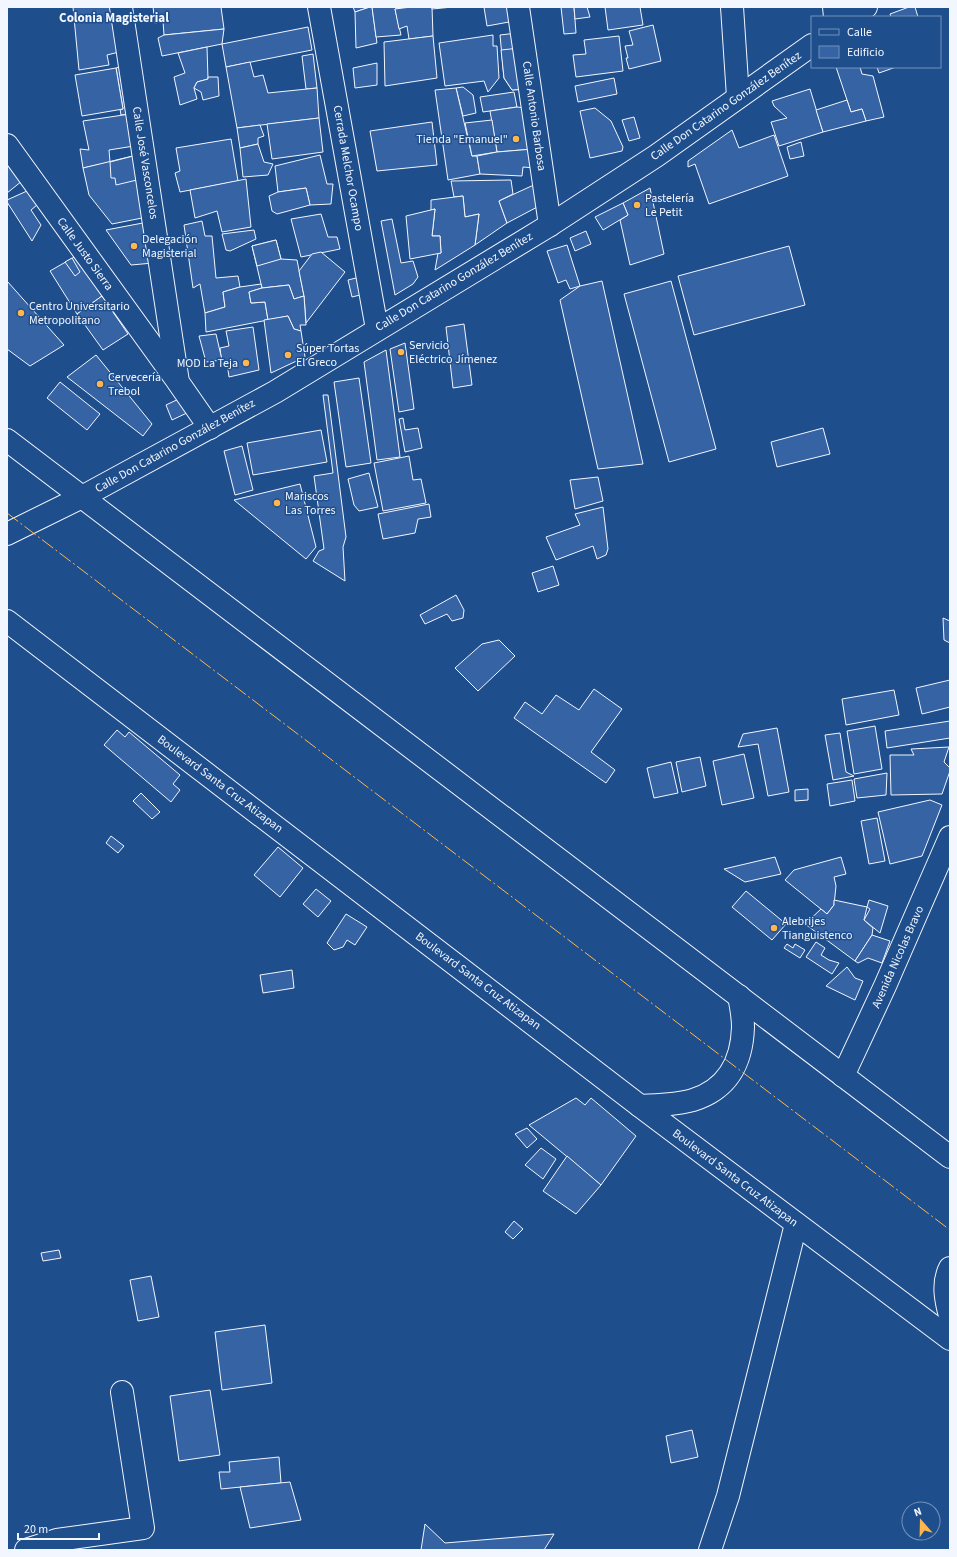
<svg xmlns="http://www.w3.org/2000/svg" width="957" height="1557" font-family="'Source Sans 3',sans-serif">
	<rect width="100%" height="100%" fill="#1f4e8c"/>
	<g fill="#3563a3" stroke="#f2f6ff">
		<polygon points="73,7 113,7 119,52 107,55 109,65 79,70"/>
		<polygon points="153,7 221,7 224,29 164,35 163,21 155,23"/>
		<polygon points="353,7 370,7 355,12"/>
		<polygon points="370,7 372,7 377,43 356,48 355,12"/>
		<polygon points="372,7 411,7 395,9 401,35 376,37"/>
		<polygon points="411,7 432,7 433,36 409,39 407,26 399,29 395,9"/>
		<polygon points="432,7 453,7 432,9"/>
		<polygon points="484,7 516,7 520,20 487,26"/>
		<polygon points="561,7 574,7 576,33 564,34"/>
		<polygon points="574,7 587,7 590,17 575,19"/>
		<polygon points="605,7 640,7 643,25 608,30"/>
		<polygon points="909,7 915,7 918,17 891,17 890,14"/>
		<polygon points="653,25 661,61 629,69 626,58 628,58 625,46 633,45 629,31"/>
		<polygon points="308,27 312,50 226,67 222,44"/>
		<polygon points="224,29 222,44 162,56 158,38 164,35"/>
		<polygon points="517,33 527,89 512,90 504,78 500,35"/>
		<polygon points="493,35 493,46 497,46 499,78 488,92 484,81 445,86 439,43"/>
		<polygon points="433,36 437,78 385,86 384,42"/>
		<polygon points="619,36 623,71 576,77 573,55 586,54 584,40"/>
		<polygon points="207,47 208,79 197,82 194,88 197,99 180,105 174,77 185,73 178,53"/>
		<polygon points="520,48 527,89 512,90 504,78 501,50"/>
		<polygon points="313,54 317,88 306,89 302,56"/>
		<polygon points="250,62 254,77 263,75 268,93 317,88 319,118 237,128 226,67"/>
		<polygon points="377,63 377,85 355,88 353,68"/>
		<polygon points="126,65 130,114 121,115 120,109 123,109 116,68"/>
		<polygon points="836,67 860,67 862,74 873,76 884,117 866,121 862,109 851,112"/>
		<polygon points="877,67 896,67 879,73"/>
		<polygon points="116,68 123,109 82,116 75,75"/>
		<polygon points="208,77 218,77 219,96 203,100 201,92 194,88 197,82 208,79"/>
		<polygon points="614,78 617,94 578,102 575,86"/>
		<polygon points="463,87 473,95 476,113 463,116 456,88"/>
		<polygon points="456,88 472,156 477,156 480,174 448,180 435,90"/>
		<polygon points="810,89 823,132 779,146 771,122 787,118 774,106 772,101"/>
		<polygon points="514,92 517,107 483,112 480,97"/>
		<polygon points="847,100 851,112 862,109 866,121 823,132 816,110"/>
		<polygon points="517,107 526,108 533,149 497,152 490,111"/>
		<polygon points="595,108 611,121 623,147 622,151 590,158 580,111"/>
		<polygon points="130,114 134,146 109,150 110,162 83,168 80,149 89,150 83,121"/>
		<polygon points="634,117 640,138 629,141 622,120"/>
		<polygon points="319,118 323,152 272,159 267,124"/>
		<polygon points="492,120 497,152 472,156 465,123"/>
		<polygon points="432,122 437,165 377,171 370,131"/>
		<polygon points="260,125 264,136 258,138 258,144 240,148 237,128"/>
		<polygon points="732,130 739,148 774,135 788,176 709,204 695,164 688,167 688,161"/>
		<polygon points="231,139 238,181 180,192 175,173 180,171 176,148"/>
		<polygon points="801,142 804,156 790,159 787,147"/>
		<polygon points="258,144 264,162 273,164 268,175 243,177 240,148"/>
		<polygon points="533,149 535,168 523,167 522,176 480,174 477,156 497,152"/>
		<polygon points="137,155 147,217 112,224 89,195 83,168"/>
		<polygon points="137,155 141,179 116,185 115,178 111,178 110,162"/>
		<polygon points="320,155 327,184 333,184 331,204 310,205 306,188 278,192 275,166"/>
		<polygon points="7,160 22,181 7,193"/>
		<polygon points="246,179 251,227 222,232 217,211 195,218 190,190"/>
		<polygon points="511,180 513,194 499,201 507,223 475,245 479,214 465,217 463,196 454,197 451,181"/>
		<polygon points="538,183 541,205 507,223 499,201"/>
		<polygon points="306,188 310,205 277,214 272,211 269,196 278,192"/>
		<polygon points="650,188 664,254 630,265 620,220 628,215 623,203"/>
		<polygon points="27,191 37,205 31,210 41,225 32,241 7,202 7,200"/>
		<polygon points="463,196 465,217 479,214 475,245 435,270 438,253 441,253 440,236 432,236 435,209 431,210 431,200"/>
		<polygon points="623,203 628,215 603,230 595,217"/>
		<polygon points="435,209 432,236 440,236 441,253 410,259 406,216"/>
		<polygon points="321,214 328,237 337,237 340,249 301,257 291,219"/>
		<polygon points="392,219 401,263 413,261 418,277 413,284 395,295 381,221"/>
		<polygon points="202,221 205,236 212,236 216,278 238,276 240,287 223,292 225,307 205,313 200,284 193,288 184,225"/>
		<polygon points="148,222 153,263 131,265 106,230"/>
		<polygon points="254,230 256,239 230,251 226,250 222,234"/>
		<polygon points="586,231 591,244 575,251 570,238"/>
		<polygon points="276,240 281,259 297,260 304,296 294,299 289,285 262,288 252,246"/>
		<polygon points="276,240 281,259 257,266 252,246"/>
		<polygon points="567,245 580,286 570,289 566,280 558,283 547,251"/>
		<polygon points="789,246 805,305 694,335 678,276"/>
		<polygon points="321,252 345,272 306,323 304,296 299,271 312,254"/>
		<polygon points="76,256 102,296 77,314 50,271"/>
		<polygon points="72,258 80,272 75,276 65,262"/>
		<polygon points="360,277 364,294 352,297 348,280"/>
		<polygon points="7,281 64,345 30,366 7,349"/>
		<polygon points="602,281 643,464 598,469 560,300 580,286"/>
		<polygon points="671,281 716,449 669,462 624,294"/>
		<polygon points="261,284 262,288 249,292 251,303 265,302 268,320 206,332 205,313 225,307 223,292 240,287"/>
		<polygon points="289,285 294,299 304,296 306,325 300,325 301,331 294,329 288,316 268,320 265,302 251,303 249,292 262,288"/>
		<polygon points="102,296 128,334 103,350 77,314"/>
		<polygon points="288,316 294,329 301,331 305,357 271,373 264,320"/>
		<polygon points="464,324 472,385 453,388 446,327"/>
		<polygon points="253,327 259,370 229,377 227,363 222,365 220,348 229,346 226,331"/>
		<polygon points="216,334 222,360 206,362 199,336"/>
		<polygon points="405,343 414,409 399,412 390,349"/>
		<polygon points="386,350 400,457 377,460 364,362"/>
		<polygon points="96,355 152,424 143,436 67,377"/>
		<polygon points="359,378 371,463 346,467 334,382"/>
		<polygon points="60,382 100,414 87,430 47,398"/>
		<polygon points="323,395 328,395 346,537 343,547 345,581 313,561 319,551 324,549 314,476 333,473"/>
		<polygon points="183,397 189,412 172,420 166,405"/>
		<polygon points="403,418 405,430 418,428 422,448 405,452 399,419"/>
		<polygon points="823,428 830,454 777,467 771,442"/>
		<polygon points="321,430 327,462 253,475 247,443"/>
		<polygon points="242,446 253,490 235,495 224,451"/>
		<polygon points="409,456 413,480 421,479 426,503 383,511 374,463"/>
		<polygon points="369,473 378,507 359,511 354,505 348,479"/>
		<polygon points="598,477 603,501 575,509 570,480"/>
		<polygon points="300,484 316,547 306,559 234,500"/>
		<polygon points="429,504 431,517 418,519 415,533 383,539 378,514"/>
		<polygon points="603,507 608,549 606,555 597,559 593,546 556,560 546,537 580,525 575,514"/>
		<polygon points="553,566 559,585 538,592 532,573"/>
		<polygon points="456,595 464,610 463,618 452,621 447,614 425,624 420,615"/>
		<polygon points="943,618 950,621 950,643 944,640"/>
		<polygon points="499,640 515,656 478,691 455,668 482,644"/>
		<polygon points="950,680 950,707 922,714 916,688"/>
		<polygon points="594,689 622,709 591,752 615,770 606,783 514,718 525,702 542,714 556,695 579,710"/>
		<polygon points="894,690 899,715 846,725 842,699"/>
		<polygon points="950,721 950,738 887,748 885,731"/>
		<polygon points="875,726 882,769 854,774 847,731"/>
		<polygon points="777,728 789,792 768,796 758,744 738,747 743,734"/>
		<polygon points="117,730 125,737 129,732 180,775 173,784 180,790 171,802 104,745"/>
		<polygon points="840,733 846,772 854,776 833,780 825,735"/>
		<polygon points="949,747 944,762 950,768 950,771 942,794 891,795 890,755 914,755 911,749"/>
		<polygon points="744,754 754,798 722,805 713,761"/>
		<polygon points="700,757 706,786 682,792 676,762"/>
		<polygon points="671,762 678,793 654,798 647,768"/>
		<polygon points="887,773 886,795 857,798 854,779"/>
		<polygon points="852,780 855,801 830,806 827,784"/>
		<polygon points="808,789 808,800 795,801 795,790"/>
		<polygon points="141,793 160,812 152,819 133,801"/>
		<polygon points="930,800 942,805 922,856 890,864 878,812"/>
		<polygon points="877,818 885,861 869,864 861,821"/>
		<polygon points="111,836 124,846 118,853 106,843"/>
		<polygon points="278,847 303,868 280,897 254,875"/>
		<polygon points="775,857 781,874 745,882 724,869"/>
		<polygon points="841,857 846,874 834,877 836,886 834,905 827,914 785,880 794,870"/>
		<polygon points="316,889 331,901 318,917 303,904"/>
		<polygon points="746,891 786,924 772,940 732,907"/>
		<polygon points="834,900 867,907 864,920 873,928 872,935 855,961 805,924 821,909 827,914 834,905"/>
		<polygon points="869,900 888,906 880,933 864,920 870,909 867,907"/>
		<polygon points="346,914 367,927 355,945 347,940 343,947 334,950 327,943"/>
		<polygon points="872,935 890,941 882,963 868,958 858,963 855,961"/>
		<polygon points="816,942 825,948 821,955 829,960 839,963 832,974 806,957"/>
		<polygon points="787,944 793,948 795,944 805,950 800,958 784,948"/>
		<polygon points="847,967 855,978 863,981 855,1000 826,986"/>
		<polygon points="292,970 294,988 263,993 260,975"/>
		<polygon points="576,1098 585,1105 591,1098 636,1136 601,1185 529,1125"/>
		<polygon points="527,1128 537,1139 527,1148 515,1134"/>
		<polygon points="541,1148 556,1159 543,1179 525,1165"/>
		<polygon points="567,1156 601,1185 576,1214 543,1191"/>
		<polygon points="514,1221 523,1229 513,1239 505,1232"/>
		<polygon points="59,1250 61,1258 43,1261 41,1253"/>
		<polygon points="151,1276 159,1317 138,1321 130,1280"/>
		<polygon points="265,1325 272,1383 222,1390 215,1332"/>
		<polygon points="210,1390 220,1455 179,1461 170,1396"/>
		<polygon points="692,1430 698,1457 671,1463 666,1436"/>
		<polygon points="279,1457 281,1483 221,1489 219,1472 230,1472 229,1462"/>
		<polygon points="290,1482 301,1520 250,1528 240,1487"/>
		<polygon points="425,1524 445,1543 554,1534 544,1550 421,1550"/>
	</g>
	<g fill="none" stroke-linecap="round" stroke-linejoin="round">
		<g stroke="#f2f6ff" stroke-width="24">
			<g id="minor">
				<polyline points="121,7 178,382 210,428"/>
				<polyline points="319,7 377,329"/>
				<polyline points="518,7 550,225"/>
				<polyline points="732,7 738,97"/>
				<polyline points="834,7 835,17"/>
				<polyline points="7,145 176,379"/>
				<polyline points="843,1076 885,986 950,837"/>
				<polyline points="26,1550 57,1540 143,1528 122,1392"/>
				<polyline points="710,1550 728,1496 796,1224"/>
			</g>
		</g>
		<g stroke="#f2f6ff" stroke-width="24">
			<g id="major">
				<polyline points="851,17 866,7"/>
				<polyline points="7,440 950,1157"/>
				<polyline points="7,534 82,497 275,392 550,225 656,156 812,45"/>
				<polyline points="7,621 640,1106 950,1339"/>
				<path d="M640 1106C658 1105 676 1105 693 1100 728 1089 742 1062 743 1027 743 1017 741 1006 739 996"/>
				<path d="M950 1268C942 1283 946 1301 950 1316"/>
			</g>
		</g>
		<use href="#minor" stroke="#1f4e8c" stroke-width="22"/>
		<use href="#major" stroke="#1f4e8c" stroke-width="22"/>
		<polyline stroke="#ffb74d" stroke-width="1" stroke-dasharray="14 3 2 3" stroke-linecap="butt" points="7,513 950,1230"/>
	</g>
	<g fill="#ffb74d" stroke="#1f4e8c" stroke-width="1.5">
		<circle cx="516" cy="139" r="4"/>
		<circle cx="637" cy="205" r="4"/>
		<circle cx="134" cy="246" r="4"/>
		<circle cx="21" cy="313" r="4"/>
		<circle cx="401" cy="352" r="4"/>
		<circle cx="288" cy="355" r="4"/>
		<circle cx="246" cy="363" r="4"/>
		<circle cx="100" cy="384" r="4"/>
		<circle cx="277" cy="503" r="4"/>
		<circle cx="774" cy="928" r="4"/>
	</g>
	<g text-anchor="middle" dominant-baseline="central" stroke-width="3" stroke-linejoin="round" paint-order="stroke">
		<g font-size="12" fill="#f2f6ff" stroke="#1f4e8c">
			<text transform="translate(726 106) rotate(-35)">Calle Don Catarino González Benítez</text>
			<text transform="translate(534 116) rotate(82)">Calle Antonio Barbosa</text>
			<text transform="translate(145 163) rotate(81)">Calle José Vasconcelos</text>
			<text transform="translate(348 168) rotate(80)">Cerrada Melchor Ocampo</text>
			<text transform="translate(85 254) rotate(54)">Calle Justo Sierra</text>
			<text transform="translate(454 282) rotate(-31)">Calle Don Catarino González Benítez</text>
			<text transform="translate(175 446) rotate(-29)">Calle Don Catarino González Benítez</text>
			<text transform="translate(220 784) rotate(37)">Boulevard Santa Cruz Atizapan</text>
			<text transform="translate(898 957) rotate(-66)">Avenida Nicolas Bravo</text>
			<text transform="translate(478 981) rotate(37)">Boulevard Santa Cruz Atizapan</text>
			<text transform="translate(735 1178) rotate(37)">Boulevard Santa Cruz Atizapan</text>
		</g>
		<g font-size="12" fill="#f2f6ff" stroke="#1f4e8c" text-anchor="start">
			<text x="508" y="139" text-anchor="end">Tienda "Emanuel"</text>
			<text x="645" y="198">Pastelería<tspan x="645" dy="14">Le Petit</tspan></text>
			<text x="142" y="239">Delegación<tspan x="142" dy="14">Magisterial</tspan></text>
			<text x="29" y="306">Centro Universitario<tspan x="29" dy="14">Metropolitano</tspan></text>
			<text x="409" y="345">Servicio<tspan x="409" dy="14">Eléctrico Jímenez</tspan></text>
			<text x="296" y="348">Súper Tortas<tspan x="296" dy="14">El Greco</tspan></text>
			<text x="238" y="363" text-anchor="end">MOD La Teja</text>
			<text x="108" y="377">Cervecería<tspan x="108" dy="14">Trebol</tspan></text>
			<text x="285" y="496">Mariscos<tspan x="285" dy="14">Las Torres</tspan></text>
			<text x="782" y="921">Alebrijes<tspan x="782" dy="14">Tianguistenco</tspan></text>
		</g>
		<g font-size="13" font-weight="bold" fill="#f2f6ff" stroke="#1f4e8c">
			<text x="114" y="18">Colonia Magisterial</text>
		</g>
	</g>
	<rect width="957" height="1557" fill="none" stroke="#f2f6ff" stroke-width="16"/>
	<rect x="811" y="16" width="130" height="52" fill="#1f4e8c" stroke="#7391ba"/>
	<rect x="819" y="29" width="20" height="6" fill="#1f4e8c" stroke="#7391ba"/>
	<text x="847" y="36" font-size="12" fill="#f2f6ff">Calle</text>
	<rect x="819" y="46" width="20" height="12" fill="#3563a3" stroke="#7391ba"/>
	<text x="847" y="56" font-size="12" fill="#f2f6ff">Edificio</text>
	<g transform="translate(921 1521) rotate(340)"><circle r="19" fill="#1f4e8c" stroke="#7391ba"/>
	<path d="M0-3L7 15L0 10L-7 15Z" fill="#ffb74d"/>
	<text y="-6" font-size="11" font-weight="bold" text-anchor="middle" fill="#f2f6ff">N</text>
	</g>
	<path d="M18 1533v6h81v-6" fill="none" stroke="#f2f6ff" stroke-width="2"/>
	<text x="24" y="1533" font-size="12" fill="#f2f6ff" stroke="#1f4e8c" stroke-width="3" paint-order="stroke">20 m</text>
</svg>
